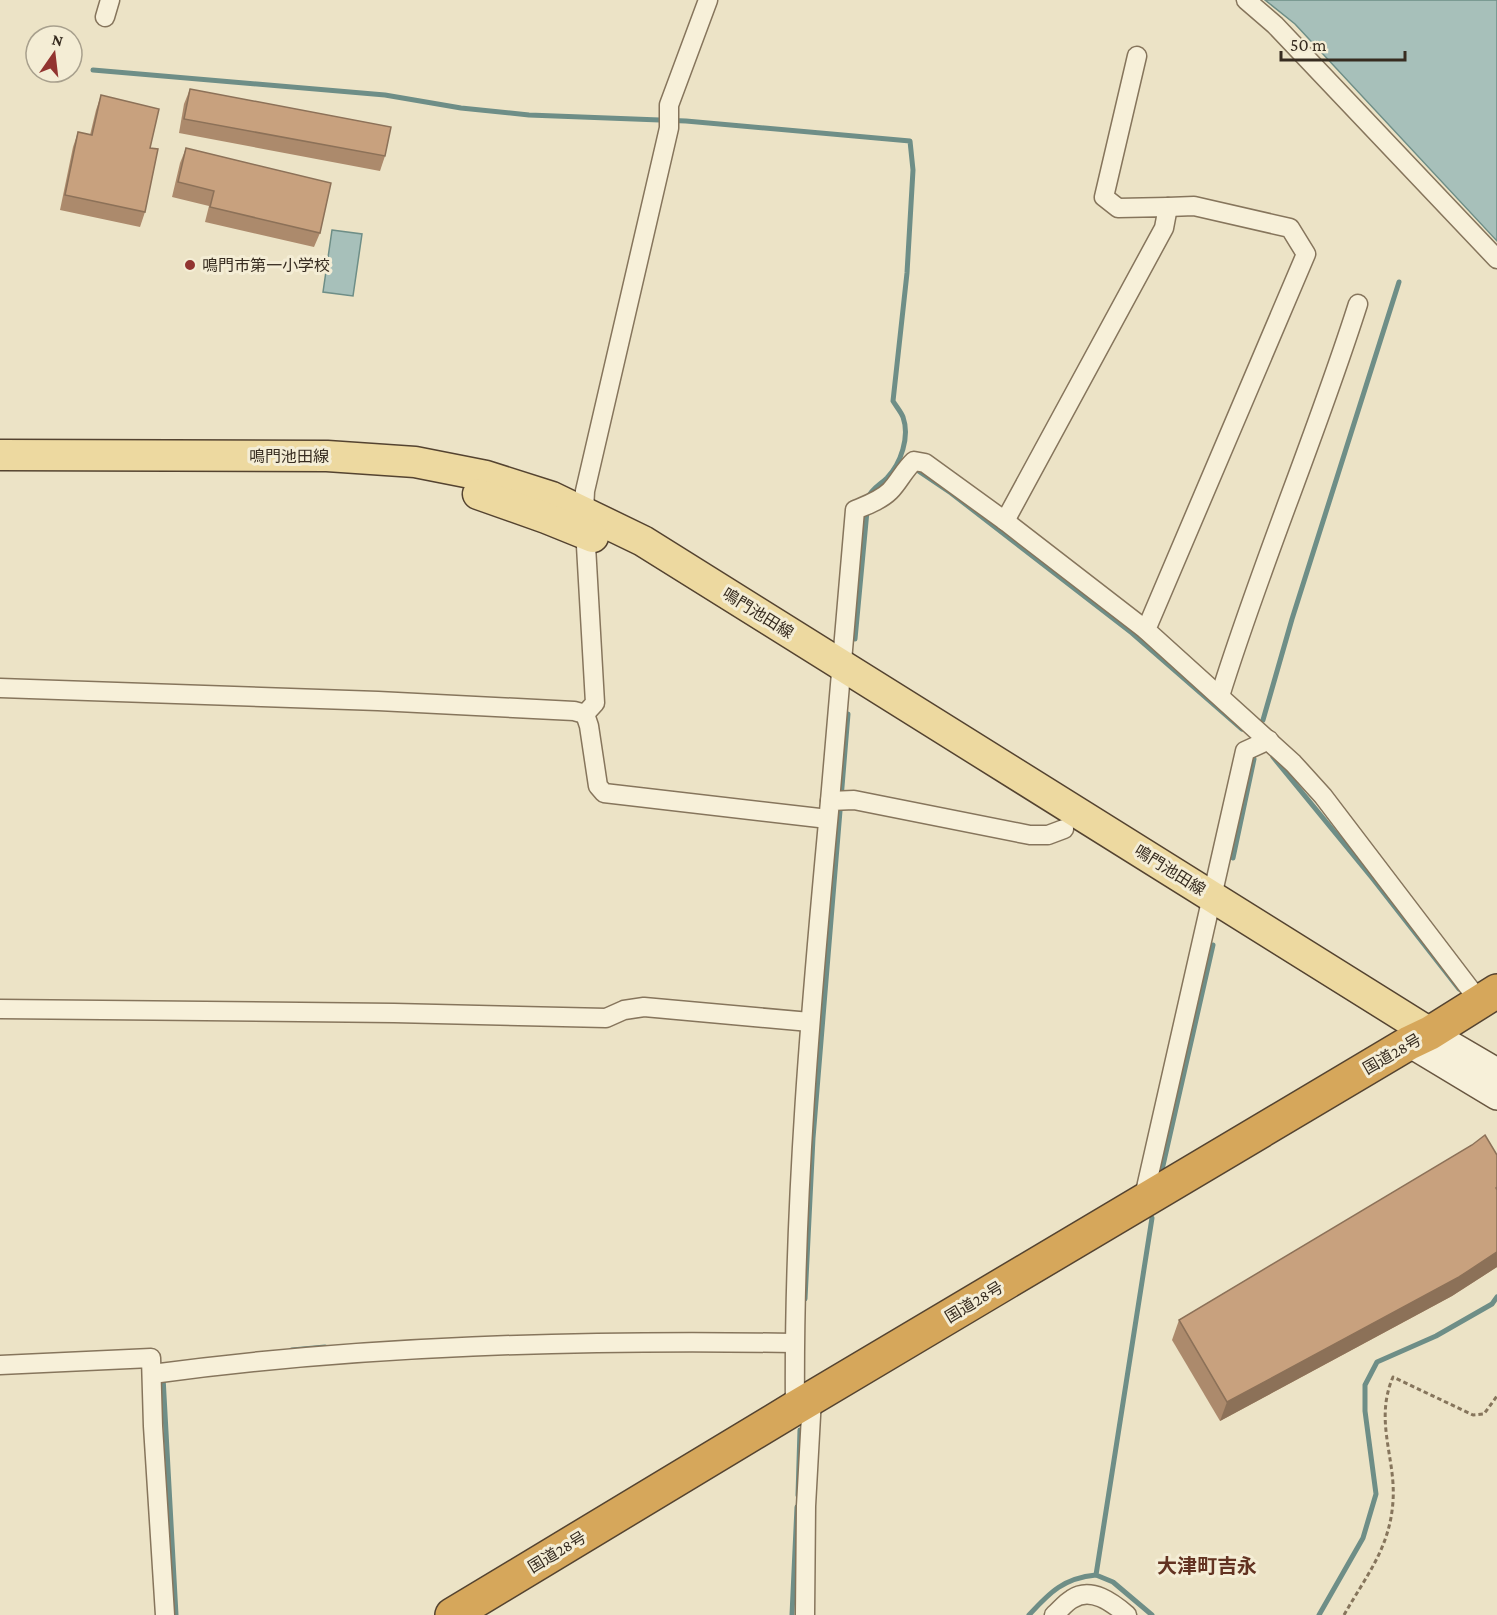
<svg xmlns="http://www.w3.org/2000/svg" width="1497" height="1615" font-family="'Crimson Pro','Noto Sans JP',serif">
	<rect width="100%" height="100%" fill="#ece3c6"/>
	<g fill="#a7c0ba" stroke="#6e8e87" stroke-width="1.5">
		<polygon points="1265,0 1497,0 1497,241 1295,24"/>
		<polygon points="332,230 362,234 353,296 323,292"/>
	</g>
	<g fill="none" stroke-linecap="round" stroke-linejoin="round">
		<g stroke="#6e8e87" stroke-width="5">
			<path d="M93 70 385 95 461 108 529 115 686 121 910 141 913 170 907 273 893 401C896 406 901 412 903 417 910 437 901 463 887 478 880 485 871 489 868 498"/>
			<polyline points="914,468 951,493 1132,633 1242,729"/>
			<polyline points="855,639 867,511"/>
			<polyline points="1263,720 1292,619 1399,282"/>
			<polyline points="1273,757 1373,879 1459,989"/>
			<polyline points="1233,858 1254,759"/>
			<polyline points="1162,1170 1213,945"/>
			<polyline points="1152,1218 1096,1575 1113,1582 1152,1615"/>
			<polyline points="805,1299 813,1138 848,714"/>
			<polyline points="292,1350 325,1347"/>
			<polyline points="163,1377 176,1615"/>
			<polyline points="798,1495 800,1430"/>
			<polyline points="792,1615 797,1507"/>
			<path d="M1029 1615C1050 1592 1064 1578 1096 1575"/>
			<polyline points="1319,1615 1363,1538 1376,1494 1365,1411 1365,1385 1377,1362 1436,1336 1492,1304 1497,1297"/>
		</g>
		<g stroke="#86755c" stroke-width="21">
			<g id="street">
				<polyline points="1246,0 1275,25 1497,259"/>
				<polyline points="105,17 110,0"/>
				<polyline points="1168,207 1194,206 1290,228 1306,254 1146,630 1293,763 1323,796 1480,1002"/>
				<polyline points="1005,521 1164,228 1168,207 1118,208 1104,197 1137,56"/>
				<polyline points="0,688 378,701 574,711 585,714"/>
				<path d="M1220 696C1261 564 1316 436 1358 304"/>
				<polyline points="585,714 595,703 584,511 585,491 669,128 669,105 708,0"/>
				<polyline points="585,714 589,726 598,786 604,793 828,819"/>
				<path d="M830 801 855 510C867 505 881 500 890 491 899 482 904 470 914 461L925 463 1005 521 1146 630"/>
				<polyline points="0,1009 394,1013 606,1018 624,1010 644,1007 810,1022"/>
				<polyline points="1143,1201 1245,751 1269,740"/>
				<polyline points="0,1365 151,1358 153,1426 165,1615"/>
				<path d="M152 1374C365 1345 580 1340 794 1343"/>
				<path d="M795 1408C793 1206 811 1002 830 801L854 800 1030 835H1048L1064 829"/>
				<polyline points="805,1615 806,1506 812,1398"/>
				<path d="M1054 1615C1060 1610 1065 1603 1072 1599 1091 1586 1113 1603 1127 1615"/>
			</g>
		</g>
		<g stroke="#685640" stroke-width="30">
			<g id="secondary">
				<polyline points="1430,1033 1497,1072"/>
				<polyline points="1409,1043 1497,1096"/>
			</g>
		</g>
		<g stroke="#544330" stroke-width="33">
			<g id="primary">
				<polyline points="0,455 327,456 415,462 486,476 552,497 643,541 1430,1033"/>
				<polyline points="478,494 546,518 593,537"/>
			</g>
		</g>
		<g stroke="#544330" stroke-width="36">
			<polyline id="highway" points="452,1615 795,1408 1409,1043 1430,1033 1497,991"/>
		</g>
		<path stroke="#86755c" stroke-width="3" stroke-dasharray="4.5 3" stroke-linecap="butt" d="M1344 1615C1366 1576 1390 1548 1393 1501 1396 1458 1374 1421 1393 1377L1473 1415 1484 1414 1497 1396"/>
		<use href="#street" stroke="#f7f0d9" stroke-width="18"/>
		<use href="#secondary" stroke="#f7f0d9" stroke-width="27"/>
		<use href="#primary" stroke="#edd9a0" stroke-width="30"/>
		<use href="#highway" stroke="#d6a75b" stroke-width="33"/>
	</g>
	<g fill="#ac8a6c">
		<polygon points="190,89 385,156 380,171 179,133 184,104"/>
		<polygon points="101,95 150,148 145,212 140,227 60,210 73,147 78,132 90,135 96,110"/>
		<polygon points="186,148 320,233 314,247 205,222 209,206 172,197 180,163"/>
		<polygon points="1472,1145 1497,1155 1497,1267 1452,1296 1220,1421 1172,1340 1179,1320"/>
	</g>
	<polygon fill="#8c7158" points="1497,1252 1497,1267 1452,1296 1220,1421 1227,1402"/>
	<g fill="#c8a17e" stroke="#8c7158" stroke-width="1.5">
		<polygon points="190,89 391,127 385,156 184,119"/>
		<polygon points="101,95 159,109 150,148 158,149 145,212 65,195 78,132 92,135"/>
		<polygon points="186,148 331,183 320,233 210,207 214,191 178,182"/>
		<polygon points="1485,1135 1497,1155 1497,1187 1496,1188 1497,1190 1497,1252 1459,1277 1227,1402 1179,1320 1472,1145"/>
	</g>
	<circle fill="#923430" stroke="#f4edd5" stroke-width="2" cx="190" cy="265" r="6"/>
	<g text-anchor="middle" dominant-baseline="central" stroke-width="6" stroke-linejoin="round" paint-order="stroke">
		<g font-size="16" fill="#372c20" stroke="#f4edd5" text-anchor="start">
			<text x="202" y="265">鳴門市第一小学校</text>
		</g>
		<g font-size="16" fill="#372c20" stroke="#f4edd5">
			<text x="289" y="456">鳴門池田線</text>
			<text transform="translate(758 613) rotate(32)">鳴門池田線</text>
			<text transform="translate(1170 870) rotate(32)">鳴門池田線</text>
			<text transform="translate(1392 1054) rotate(-30)">国道28号</text>
			<text transform="translate(974 1302) rotate(-31)">国道28号</text>
			<text transform="translate(557 1552) rotate(-31)">国道28号</text>
		</g>
		<g font-size="20" font-weight="bold" fill="#623221" stroke="#f4edd5">
			<text x="1207" y="1566">大津町吉永</text>
		</g>
	</g>
	<g transform="translate(54 54) rotate(14)"><circle r="28" fill="#f4edd5" stroke="#a8a08d" stroke-width="1.5"/>
	<path d="M0-4.5L10 22L0 15L-10 22Z" fill="#923430"/>
	<text y="-9" font-size="16" font-weight="bold" text-anchor="middle" fill="#372c20">N</text>
	</g>
	<path d="M1281 51v9h124v-9" fill="none" stroke="#372c20" stroke-width="3"/>
	<text x="1290" y="51" font-size="18" fill="#372c20" stroke="#f4edd5" stroke-width="4.5" paint-order="stroke">50 m</text>
</svg>
